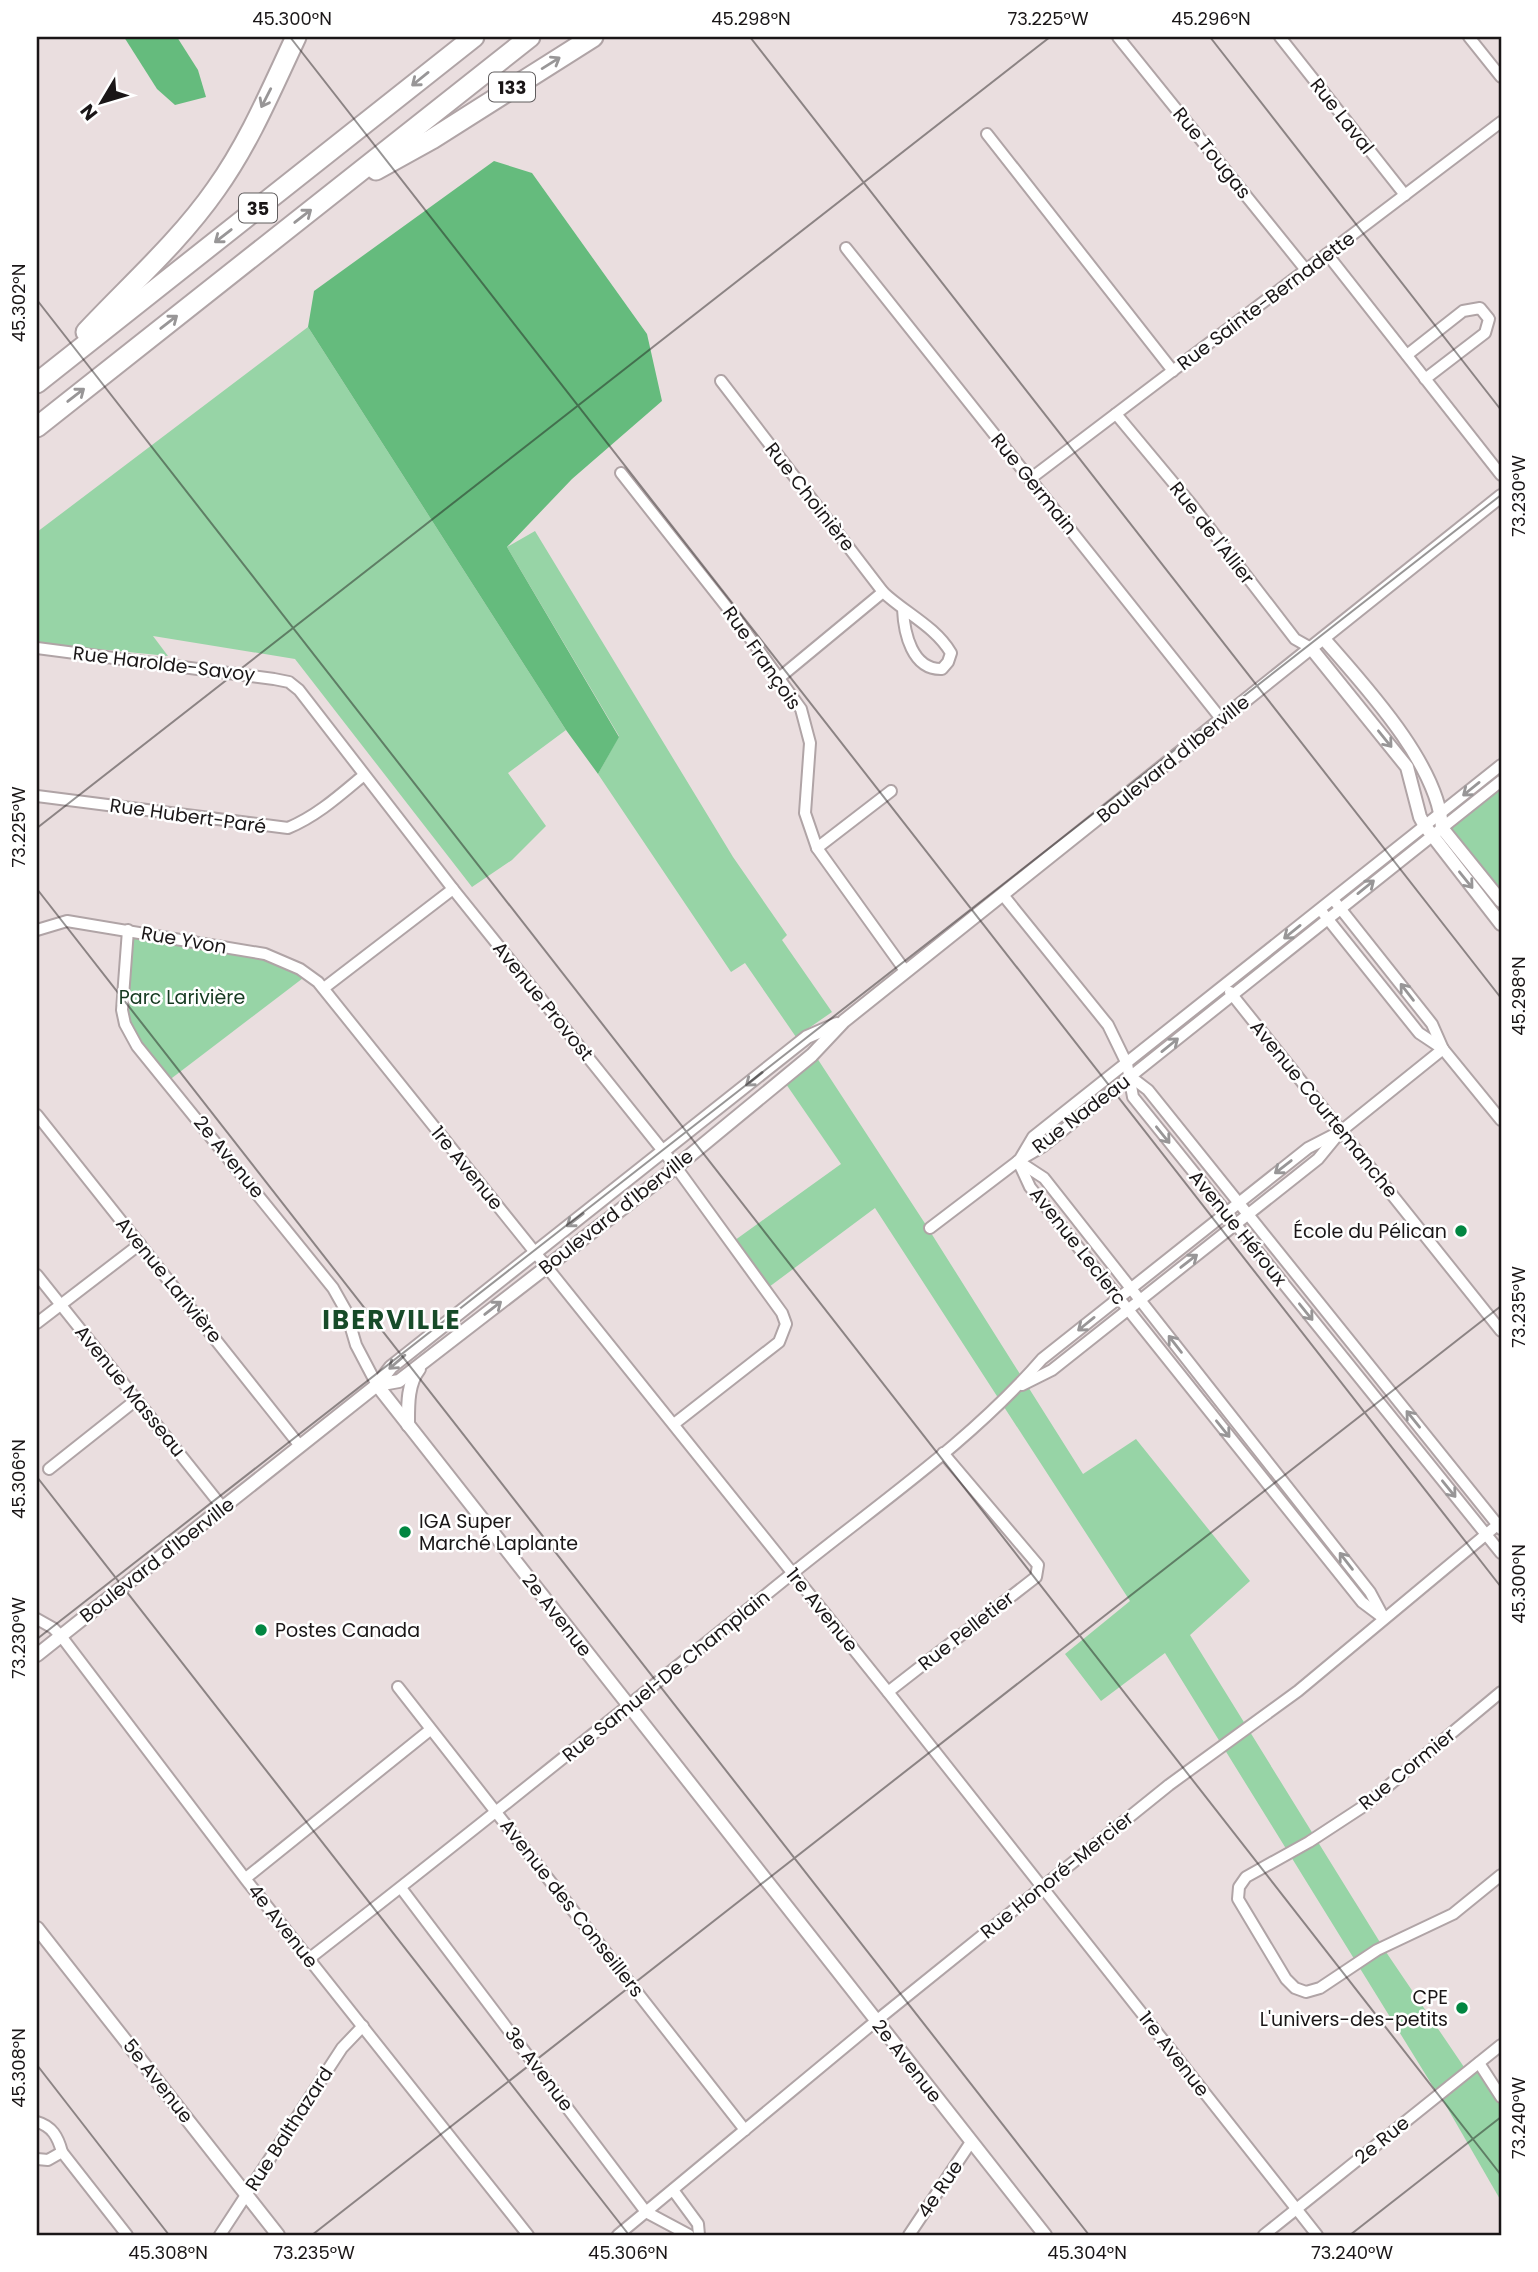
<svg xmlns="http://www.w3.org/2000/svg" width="1538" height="2272" font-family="Poppins,sans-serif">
	<rect width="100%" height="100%" fill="#eadedf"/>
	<g fill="#97d4a6">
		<polygon points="308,327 566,730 508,773 546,826 512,860 472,887 295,659 153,636 168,656 37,643 37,532"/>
		<polygon points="535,531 733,857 787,935 782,940 832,1012 796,1037 745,963 731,972 598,774 619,736 507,547"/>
		<polygon points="1501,781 1501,898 1442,828"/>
		<polygon points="128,930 219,943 311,972 168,1081 124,1020"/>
		<polygon points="817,1058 926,1225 1083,1474 1136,1439 1250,1581 1190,1635 1386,1952 1466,2070 1437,2093 1165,1653 1101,1701 1065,1654 1130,1601 875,1208 769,1287 731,1243 841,1164 786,1084"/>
		<polygon points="1476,2067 1501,2103 1501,2201 1441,2097"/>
	</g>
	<g fill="#65bb7d">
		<polygon points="124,37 177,37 198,70 206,97 175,105 157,89"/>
		<polygon points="494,161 532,173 647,334 662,401 572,479 507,547 619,737 598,774 566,730 308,327 314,291"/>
	</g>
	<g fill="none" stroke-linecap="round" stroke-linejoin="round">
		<g stroke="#b0a4a6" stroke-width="14">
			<g id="minor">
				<polyline points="1118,37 1306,270"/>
				<polyline points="1280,37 1405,195"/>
				<polyline points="1469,37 1501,77"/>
				<polyline points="987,134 1173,371"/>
				<polyline points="846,248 1222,720"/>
				<polyline points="1327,254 1501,475"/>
				<polyline points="1407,355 1463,311 1480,308 1489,319 1485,333 1425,379"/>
				<path d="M721 381 883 592C905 613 935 626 951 653L948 662 942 669C912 670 904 633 903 609"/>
				<polyline points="1116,414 1191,504 1295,639 1311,648"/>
				<polyline points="621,473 737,620 801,709 810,743 805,813 817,848 906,972"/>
				<polyline points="1030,479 1501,122"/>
				<polyline points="37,648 274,679 289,682 299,690 453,889 676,1167 782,1313 786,1324 779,1342 674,1424"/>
				<polyline points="779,678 883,592"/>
				<path d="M37 796 288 828C317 816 340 795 364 775"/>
				<polyline points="817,848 891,791"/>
				<polyline points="1003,895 1108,1025 1127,1064 1133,1097 1501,1553"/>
				<polyline points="1336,903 1432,1024 1443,1049 1501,1120"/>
				<polyline points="1323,913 1419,1033 1443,1049"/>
				<polyline points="37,930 67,921 265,954 300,969 318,982 888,1692 1317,2235"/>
				<polyline points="128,930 122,1010 125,1024 137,1046 333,1288 346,1311 356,1345 377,1385"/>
				<polyline points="324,988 453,889"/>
				<polyline points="1230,992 1501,1331"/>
				<polyline points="1131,1077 1148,1090 1501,1529"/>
				<polyline points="37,1115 300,1446"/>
				<polyline points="1020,1159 1033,1137 1501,765"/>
				<polyline points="1018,1161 1044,1178 1370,1592 1384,1618"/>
				<polyline points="1018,1161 1030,1187 1362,1602 1382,1617"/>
				<polyline points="930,1228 1018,1161 1042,1147 1501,781"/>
				<polyline points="37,1275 223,1508"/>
				<polyline points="37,1323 140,1244"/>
				<polyline points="1022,1385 1052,1370 1318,1159 1341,1131 1443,1049"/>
				<polyline points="49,1469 136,1400"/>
				<polyline points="37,1619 53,1628 61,1636 247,1881 528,2235"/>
				<polyline points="398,1687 745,2130"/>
				<polyline points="888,1692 1036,1577 1038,1565 943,1453"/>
				<polyline points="1501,1692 1364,1806 1309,1842 1246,1877 1239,1887 1238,1899 1286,1979 1295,1988 1306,1992 1320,1988 1377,1950 1453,1914 1501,1875"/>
				<polyline points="246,1878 430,1730"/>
				<polyline points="401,1888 646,2212 689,2235"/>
				<path d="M310 1958C473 1832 633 1702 794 1572 878 1504 971 1441 1042 1359L1308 1148 1341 1131"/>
				<polyline points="1479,2063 1501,2097"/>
				<path d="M37 2122C52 2126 58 2137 62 2152L127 2235"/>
				<polyline points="37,2159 48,2160 62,2152"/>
				<polyline points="673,2190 698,2224 699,2235"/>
				<polyline points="220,2235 342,2048 363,2026"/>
				<polyline points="618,2235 876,2021 1169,1785 1298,1691 1501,1522"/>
				<polyline points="909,2235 971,2142"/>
				<polyline points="1264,2235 1501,2045"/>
			</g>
		</g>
		<g stroke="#b0a4a6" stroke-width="16">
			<g id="tertiary">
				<path d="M1324 639C1364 685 1439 765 1442 828L1501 901"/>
				<polyline points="1311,648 1407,767 1420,817 1425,826 1501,924"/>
				<polyline points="377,1385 399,1381 676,1167 812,1055 844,1021 1501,496"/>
				<polyline points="377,1385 1045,2235"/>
				<path d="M408 1425C408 1407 407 1384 419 1369"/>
				<polyline points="37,1655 377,1385 391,1367 807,1037 837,1024"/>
				<polyline points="37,1928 278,2235"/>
			</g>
		</g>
		<g stroke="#b0a4a6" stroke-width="23">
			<g id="motorway">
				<polyline points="376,170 432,139 593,37"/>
				<path d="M86 332C130 285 179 242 216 189 249 143 272 88 296 37"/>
				<polyline points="37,383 474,37"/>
				<polyline points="37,427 530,37"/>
			</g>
		</g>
		<use href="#minor" stroke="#fff" stroke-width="10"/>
		<use href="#tertiary" stroke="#fff" stroke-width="12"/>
		<use href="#motorway" stroke="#fff" stroke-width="19"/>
	</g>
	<defs><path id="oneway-shaft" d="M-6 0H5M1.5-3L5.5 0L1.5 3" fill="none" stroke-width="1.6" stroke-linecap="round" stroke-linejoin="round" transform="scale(1.75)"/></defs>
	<g stroke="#989697">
		<use href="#oneway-shaft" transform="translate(551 63) rotate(-32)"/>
		<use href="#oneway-shaft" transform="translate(420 79) rotate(141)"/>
		<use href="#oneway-shaft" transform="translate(266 98) rotate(117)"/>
		<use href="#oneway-shaft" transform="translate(303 216) rotate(-38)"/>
		<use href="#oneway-shaft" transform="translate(223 236) rotate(142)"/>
		<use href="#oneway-shaft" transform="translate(169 322) rotate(-38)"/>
		<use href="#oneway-shaft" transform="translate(76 395) rotate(-38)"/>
		<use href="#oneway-shaft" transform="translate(1385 739) rotate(51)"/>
		<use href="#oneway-shaft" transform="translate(1471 789) rotate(141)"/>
		<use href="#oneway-shaft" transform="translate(1466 880) rotate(51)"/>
		<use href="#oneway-shaft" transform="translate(1366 887) rotate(-39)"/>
		<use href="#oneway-shaft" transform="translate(1292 932) rotate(141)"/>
		<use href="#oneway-shaft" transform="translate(1407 992) rotate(-128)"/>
		<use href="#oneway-shaft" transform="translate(1170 1045) rotate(-39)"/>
		<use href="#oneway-shaft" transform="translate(754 1079) rotate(141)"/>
		<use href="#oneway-shaft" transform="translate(1163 1135) rotate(51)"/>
		<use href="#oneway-shaft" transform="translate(1283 1167) rotate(142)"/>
		<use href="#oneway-shaft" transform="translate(575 1220) rotate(142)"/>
		<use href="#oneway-shaft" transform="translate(1189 1261) rotate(-38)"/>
		<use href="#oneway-shaft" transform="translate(493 1308) rotate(-38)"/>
		<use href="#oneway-shaft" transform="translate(1306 1312) rotate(51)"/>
		<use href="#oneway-shaft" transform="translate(1086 1324) rotate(141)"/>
		<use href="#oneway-shaft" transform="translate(1175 1344) rotate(-128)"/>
		<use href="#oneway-shaft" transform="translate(397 1362) rotate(139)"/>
		<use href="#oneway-shaft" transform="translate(1413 1419) rotate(-129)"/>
		<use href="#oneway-shaft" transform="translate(1223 1429) rotate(51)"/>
		<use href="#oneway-shaft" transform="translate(1449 1489) rotate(51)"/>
		<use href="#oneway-shaft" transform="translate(1346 1561) rotate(-128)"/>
	</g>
	<path fill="none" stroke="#1a1617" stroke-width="2" stroke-opacity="0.45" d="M290 37 1501 1587M750 37 1501 998M1210 37 1501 410M37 300 1501 2175M37 828 1050 37M37 889 1089 2235M37 1477 629 2235M37 1639 1501 495M37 2065 169 2235M312 2235 1501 1306M1350 2235 1501 2117"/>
	<g fill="#018641" stroke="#fff" stroke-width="2.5">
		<circle cx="1461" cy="1231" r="7"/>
		<circle cx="405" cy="1532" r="7"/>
		<circle cx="261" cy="1630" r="7"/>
		<circle cx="1462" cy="2008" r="7"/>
	</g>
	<g text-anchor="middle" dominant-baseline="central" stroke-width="5" stroke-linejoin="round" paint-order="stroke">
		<g fill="#fff" stroke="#5f5c5d" stroke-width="2">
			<rect x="489" y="72.5" width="46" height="29" rx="5"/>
			<rect x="239" y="193.5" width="38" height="29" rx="5"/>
		</g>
		<g font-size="18" font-weight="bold" fill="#1a1617">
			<text x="512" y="87">133</text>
			<text x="258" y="208">35</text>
		</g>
		<g font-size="19" fill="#1a1617" stroke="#fff">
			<text transform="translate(1342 116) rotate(52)">Rue Laval</text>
			<text transform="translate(1212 153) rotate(51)">Rue Tougas</text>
			<text transform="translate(1266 301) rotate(-37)">Rue Sainte-Bernadette</text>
			<text transform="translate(1034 484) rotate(51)">Rue Germain</text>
			<text transform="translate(810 497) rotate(52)">Rue Choinière</text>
			<text transform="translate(1212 533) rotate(52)">Rue de l'Allier</text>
			<text transform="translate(762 658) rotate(55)">Rue François</text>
			<text transform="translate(164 664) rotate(7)">Rue Harolde-Savoy</text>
			<text transform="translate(1173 759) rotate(-39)">Boulevard d'Iberville</text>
			<text transform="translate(188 816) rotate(8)">Rue Hubert-Paré</text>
			<text transform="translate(184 940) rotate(10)">Rue Yvon</text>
			<text transform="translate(543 1001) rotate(51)">Avenue Provost</text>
			<text transform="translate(1324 1109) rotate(51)">Avenue Courtemanche</text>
			<text transform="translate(1081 1114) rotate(-37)">Rue Nadeau</text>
			<text transform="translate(229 1157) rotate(51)">2e Avenue</text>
			<text transform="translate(467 1168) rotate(51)">1re Avenue</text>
			<text transform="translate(616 1212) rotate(-38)">Boulevard d'Iberville</text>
			<text transform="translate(1238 1228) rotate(51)">Avenue Héroux</text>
			<text transform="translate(1078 1246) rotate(52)">Avenue Leclerc</text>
			<text transform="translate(169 1280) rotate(51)">Avenue Larivière</text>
			<text transform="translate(130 1391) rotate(51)">Avenue Masseau</text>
			<text transform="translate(157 1560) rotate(-38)">Boulevard d'Iberville</text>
			<text transform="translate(822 1610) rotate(51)">1re Avenue</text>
			<text transform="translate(557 1615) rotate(52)">2e Avenue</text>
			<text transform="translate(966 1631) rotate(-38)">Rue Pelletier</text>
			<text transform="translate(666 1676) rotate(-39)">Rue Samuel-De Champlain</text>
			<text transform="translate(1407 1769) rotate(-39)">Rue Cormier</text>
			<text transform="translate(1057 1875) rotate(-39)">Rue Honoré-Mercier</text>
			<text transform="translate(572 1908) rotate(52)">Avenue des Conseillers</text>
			<text transform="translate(283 1926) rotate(52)">4e Avenue</text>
			<text transform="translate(1174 2054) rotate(52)">1re Avenue</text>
			<text transform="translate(907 2061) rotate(52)">2e Avenue</text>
			<text transform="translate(539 2069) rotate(53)">3e Avenue</text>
			<text transform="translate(158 2081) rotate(52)">5e Avenue</text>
			<text transform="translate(289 2129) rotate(-57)">Rue Balthazard</text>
			<text transform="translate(1382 2140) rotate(-39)">2e Rue</text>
			<text transform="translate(940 2189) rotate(-56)">4e Rue</text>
		</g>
		<g font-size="19" fill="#153920" stroke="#fff">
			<text x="182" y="997">Parc Larivière</text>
		</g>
		<g font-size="19" fill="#1a1617" stroke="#fff" text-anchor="end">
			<text x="1447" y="1231">École du Pélican</text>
			<text x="419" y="1521" text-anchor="start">IGA Super<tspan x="419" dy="22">Marché Laplante</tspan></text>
			<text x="275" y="1630" text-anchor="start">Postes Canada</text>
			<text x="1448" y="1997">CPE<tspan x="1448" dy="22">L'univers-des-petits</tspan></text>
		</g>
		<g font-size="26" font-weight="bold" letter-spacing="2" fill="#174b29" stroke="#fff">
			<text x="392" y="1320">IBERVILLE</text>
		</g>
	</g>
	<rect width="1538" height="2272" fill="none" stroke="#ffffff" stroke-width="77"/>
	<g transform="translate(102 102) rotate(232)" stroke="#ffffff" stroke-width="5" paint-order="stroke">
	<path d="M0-5L12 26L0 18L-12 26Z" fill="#1a1617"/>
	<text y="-10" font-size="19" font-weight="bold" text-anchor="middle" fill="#1a1617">N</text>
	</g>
	<rect x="38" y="38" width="1462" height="2196" fill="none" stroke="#1a1617" stroke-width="2.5"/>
	<g font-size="18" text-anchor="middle" fill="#1a1617">
		<text x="292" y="25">45.300°N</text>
		<text x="751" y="25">45.298°N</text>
		<text x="1048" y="25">73.225°W</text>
		<text x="1211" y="25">45.296°N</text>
		<text transform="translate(19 303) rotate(-90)" y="6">45.302°N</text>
		<text transform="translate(1519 496) rotate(-90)" y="6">73.230°W</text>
		<text transform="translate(19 827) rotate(-90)" y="6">73.225°W</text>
		<text transform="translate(1519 996) rotate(-90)" y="6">45.298°N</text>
		<text transform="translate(1519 1307) rotate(-90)" y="6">73.235°W</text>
		<text transform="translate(19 1479) rotate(-90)" y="6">45.306°N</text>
		<text transform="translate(1519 1584) rotate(-90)" y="6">45.300°N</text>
		<text transform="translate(19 1638) rotate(-90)" y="6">73.230°W</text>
		<text transform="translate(19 2068) rotate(-90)" y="6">45.308°N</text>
		<text transform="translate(1519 2118) rotate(-90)" y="6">73.240°W</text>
		<text x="168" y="2259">45.308°N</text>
		<text x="314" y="2259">73.235°W</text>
		<text x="628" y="2259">45.306°N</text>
		<text x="1087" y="2259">45.304°N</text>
		<text x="1352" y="2259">73.240°W</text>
	</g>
</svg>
